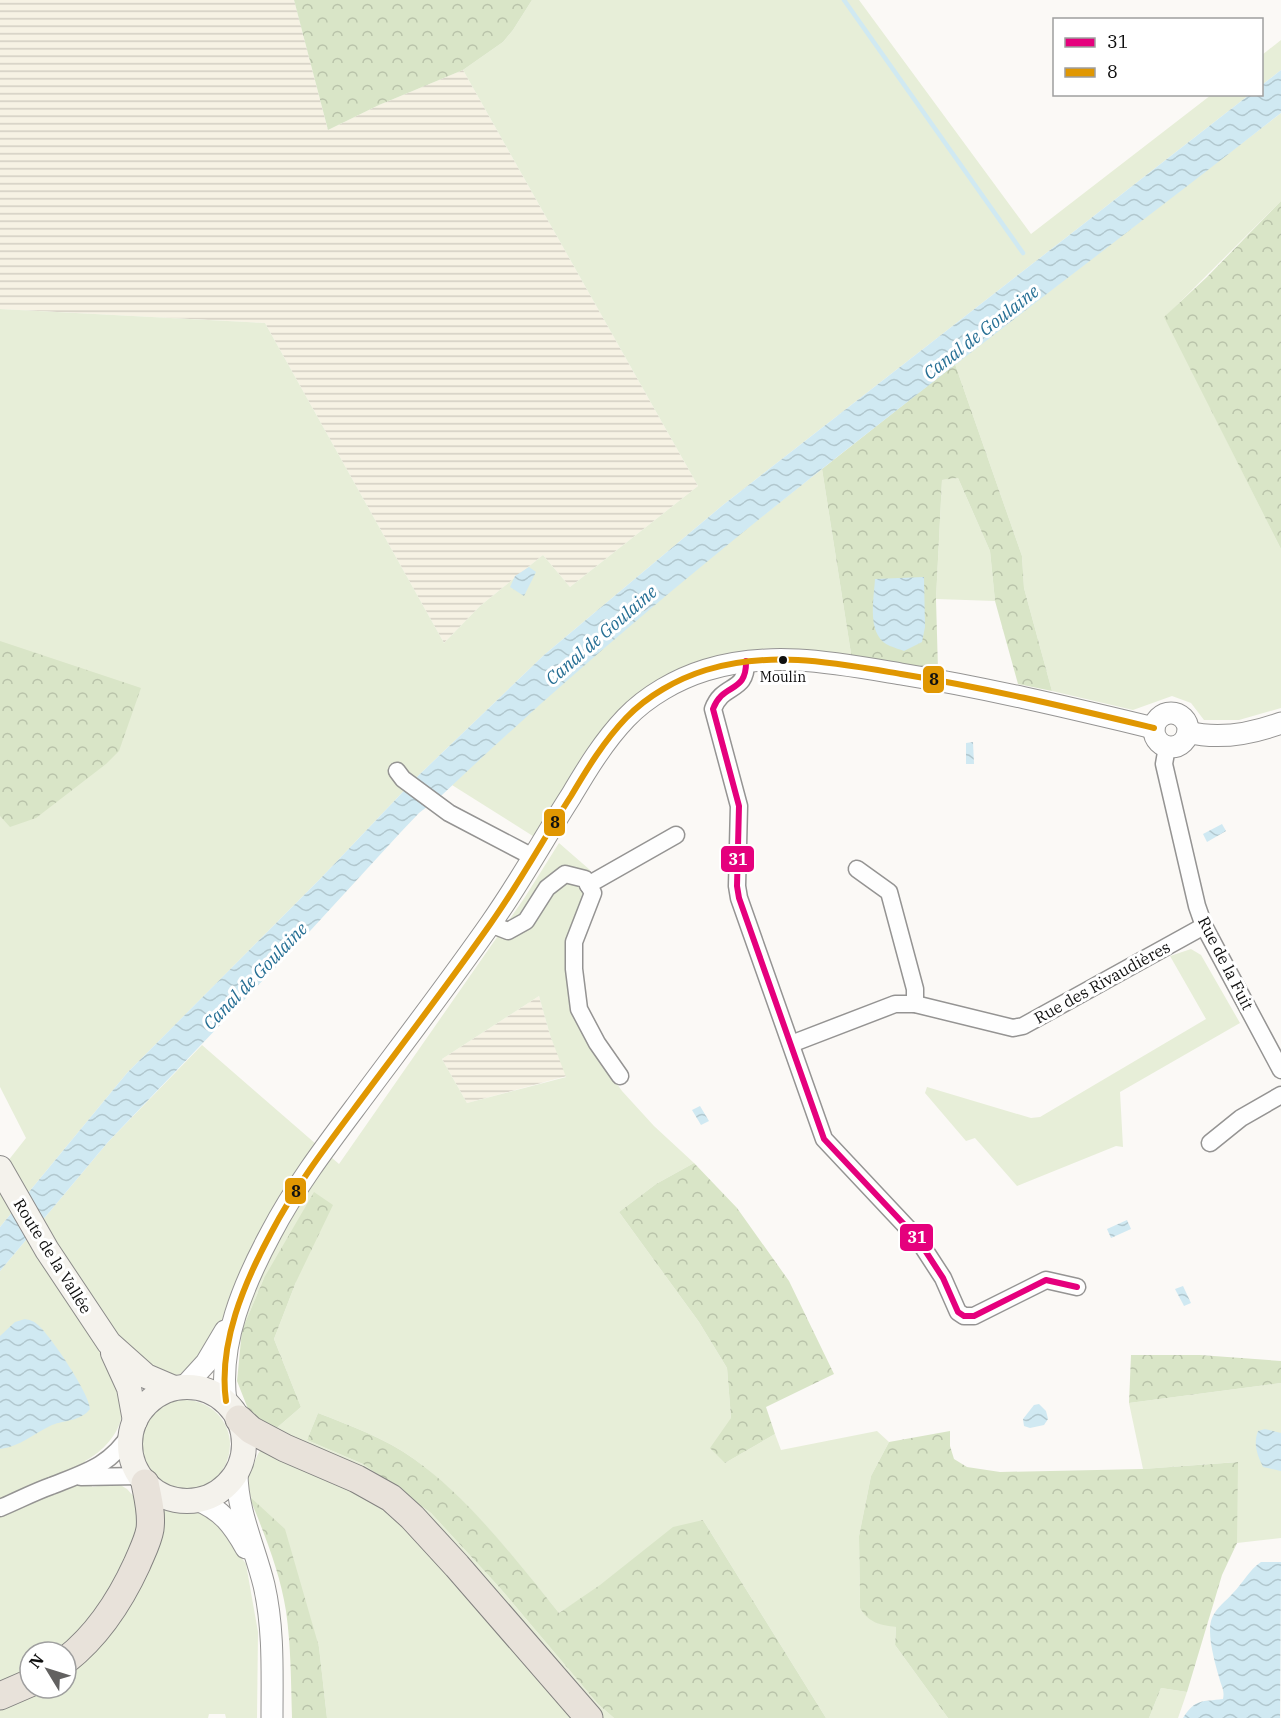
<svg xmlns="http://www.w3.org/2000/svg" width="1281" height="1718" font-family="'IBM Plex Serif',serif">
	<defs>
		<pattern id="farmland-rules" width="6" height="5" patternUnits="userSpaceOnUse" patternTransform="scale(1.5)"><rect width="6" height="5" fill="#f6f2e4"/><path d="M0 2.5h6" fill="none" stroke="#d2cec2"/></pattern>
		<pattern id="forest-crowns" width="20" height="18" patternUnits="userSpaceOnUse" patternTransform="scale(1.5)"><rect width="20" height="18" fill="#d9e5c7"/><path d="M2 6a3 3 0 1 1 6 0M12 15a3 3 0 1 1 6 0" fill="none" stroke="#b9c3aa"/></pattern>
		<pattern id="water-waves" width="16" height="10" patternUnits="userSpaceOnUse" patternTransform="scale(1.5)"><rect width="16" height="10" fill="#d0e9f2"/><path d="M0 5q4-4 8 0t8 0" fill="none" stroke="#b1c7ce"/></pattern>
	</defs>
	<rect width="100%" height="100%" fill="#fbf9f6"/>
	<g fill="url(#farmland-rules)">
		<polygon points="0,0 294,0 328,130 379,105 463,70 698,486 570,587 543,555 480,606 444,643 265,323 0,309"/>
		<polygon points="539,996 550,1035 567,1076 467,1103 442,1059"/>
	</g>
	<g fill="#e7eed8" fill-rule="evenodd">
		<polygon points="532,0 859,0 1031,234 1211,95 1249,95 723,505 544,655 419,775 320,879 127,1073 0,1227 0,1171 26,1138 0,1087 0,309 265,323 444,643 480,606 543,555 570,587 698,486 463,70 503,42 513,30"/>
		<polygon points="1281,40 1281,70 1262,85 1262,55"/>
		<polygon points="1281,113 1281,201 1165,317 1281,549 1281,708 1239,720 1204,720 1191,703 1172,696 1133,710 1052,691 1024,588 1022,556 955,364"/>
		<path d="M822 469 852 660C826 653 788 646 761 649 705 655 644 677 609 723 598 737 585 752 576 767 562 791 551 815 536 838L452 785C570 673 694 569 822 469Z"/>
		<polygon points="958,478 990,551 995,601 936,599 942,480"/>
		<path d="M559 843 590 870 583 898 568 941 596 1054 622 1091 654 1126 694 1163 656 1184 619 1212 699 1322 727 1368 731 1418 725 1463 775 1434 781 1450 877 1431 889 1442 871 1476 859 1536 860 1608 896 1627 895 1645 948 1718H826L703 1520 559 1613C517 1561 468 1498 414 1459 385 1438 351 1426 318 1413L307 1440 363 1464 431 1513 500 1588 598 1704 614 1718H327L319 1647 245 1484 258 1454 272 1432 301 1407 274 1339 296 1282 264 1278 242 1330 220 1328 205 1353 183 1373 119 1393C120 1399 122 1407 122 1413 120 1434 102 1452 85 1461L92 1487 117 1483 127 1489 138 1501 159 1507 195 1512 214 1519 246 1564 258 1632 257 1718H226L225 1714H209L208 1718H0V1271L108 1142 202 1045 339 1164 525 897ZM539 996 550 1035 566 1077 467 1103 442 1059ZM30 1652H66V1688H30Z"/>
		<polygon points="1191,949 1201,955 1240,1023 1120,1092 1123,1147 1116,1146 1017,1186 975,1138 966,1141 925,1093 927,1087 1031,1118 1040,1117 1206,1019 1170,956"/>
		<polygon points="1281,1383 1281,1538 1237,1543 1237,1462 1143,1469 1129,1403"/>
		<circle cx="185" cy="1445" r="45"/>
		<polygon points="1161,1688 1187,1692 1178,1718 1149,1718"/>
	</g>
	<g fill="url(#forest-crowns)">
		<polygon points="294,0 532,0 513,30 503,42 463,70 379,105 328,130"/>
		<polygon points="1281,201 1281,549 1164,317 1207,277"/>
		<polygon points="955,364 1022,556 1024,588 1052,691 1018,684 995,601 990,551 958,478 942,480 936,599 938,670 852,660 822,469"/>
		<polygon points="0,641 141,688 119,751 106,764 36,818 10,827 0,816"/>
		<polygon points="694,1163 737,1208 789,1281 834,1374 766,1407 775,1434 725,1463 710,1448 731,1418 727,1368 699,1322 619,1212 656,1184"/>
		<polygon points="314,1192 333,1205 296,1282 274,1339 301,1407 272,1432 250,1414 237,1381 242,1330 264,1278"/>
		<polygon points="1131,1355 1200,1355 1281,1361 1281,1383 1129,1403"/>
		<path d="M318 1413C351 1426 385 1438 414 1459 468 1497 517 1561 559 1613L600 1585 673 1527 703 1520 826 1718H614L598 1704 500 1588 431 1513 363 1464 307 1440Z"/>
		<path d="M950 1431V1446L954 1459 967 1467 1000 1472 1143 1469 1238 1462 1237 1543 1222 1575 1187 1692 1161 1688 1149 1718H948L895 1645 896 1627C880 1625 869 1623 860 1608L859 1536 871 1476 889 1442Z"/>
		<path d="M249 1496 285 1529 319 1647 327 1718H292C291 1682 291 1646 286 1611 280 1572 264 1533 249 1496Z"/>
	</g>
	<g fill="url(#water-waves)">
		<path d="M1281 70V113C998 335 704 546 442 795L419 813 400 833 310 931 108 1142 0 1271V1227L127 1073 320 879 419 775 544 655 723 505 1249 95 1262 94V85Z"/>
		<polygon points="529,567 536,572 524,596 510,587 515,576"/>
		<path d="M924 577 925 627 922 642 904 651C896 648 883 645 879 637 869 622 874 596 875 579Z"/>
		<polygon points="973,742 974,764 966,764 966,743"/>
		<polygon points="1222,824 1226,831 1207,842 1203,834"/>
		<polygon points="700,1106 709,1121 701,1125 692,1110"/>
		<polygon points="1127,1220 1131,1229 1111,1238 1107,1229"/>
		<polygon points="1183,1286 1191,1303 1184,1306 1175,1289"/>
		<path d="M25 1319C30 1320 34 1321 38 1325 50 1335 90 1394 90 1409 81 1421 65 1420 52 1425 35 1433 19 1447 0 1449V1336L15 1322Z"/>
		<polygon points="1039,1404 1046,1411 1048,1419 1044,1425 1030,1428 1024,1426 1023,1419 1034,1405"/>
		<path d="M1265 1429 1281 1433V1471L1263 1467C1257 1455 1253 1444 1258 1431Z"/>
		<path d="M1261 1562H1281L1280 1718H1183C1196 1698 1202 1702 1223 1699 1225 1690 1221 1686 1219 1677 1215 1663 1206 1632 1212 1618 1216 1608 1226 1601 1233 1593 1243 1583 1249 1570 1261 1562Z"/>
	</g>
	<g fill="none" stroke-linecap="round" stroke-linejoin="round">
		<polyline stroke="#d0e9f2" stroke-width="4.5" points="844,0 1023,253"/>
		<g stroke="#959493" stroke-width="19">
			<g id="minor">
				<path d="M746 661C747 694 723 682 713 709L739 806 737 886 739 898 824 1139 917 1238 943 1278 958 1312 964 1316H974L1046 1280 1077 1287"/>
				<polyline points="1167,747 1164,764 1197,906 1204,926 1281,1070"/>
				<polyline points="397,771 403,779 449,813 533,857"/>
				<polyline points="857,869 889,892 915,989 915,1004"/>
				<polyline points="588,885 676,835"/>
				<polyline points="490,924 508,931 526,921 547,888 565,874 585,879 593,893 574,942 574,969 579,1009 597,1043 620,1076"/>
				<polyline points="791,1044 895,1004 915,1004 1013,1028 1023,1026 1204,926"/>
				<polyline points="1210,1143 1241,1118 1281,1095"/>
				<polyline points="81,1477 140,1476"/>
				<path d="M0 1508C17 1501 34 1492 51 1486 86 1472 110 1466 131 1433"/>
			</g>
		</g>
		<g stroke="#959493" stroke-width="23">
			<g id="tertiary">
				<circle cx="1171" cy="730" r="17"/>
				<path d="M1188 732C1219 740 1251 734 1281 723"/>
				<polyline points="185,1386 206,1363 225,1331"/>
				<path d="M226 1401C218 1344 244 1283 271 1233 294 1189 324 1149 354 1109 400 1047 447 986 491 923 520 882 544 838 571 796 587 769 604 741 626 718 647 696 677 679 706 670 771 650 836 663 901 674 987 688 1070 708 1154 728"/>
				<path d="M237 1473C237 1511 255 1548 264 1585 274 1629 272 1673 272 1718"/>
				<path d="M197 1500C222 1510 233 1525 246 1548"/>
			</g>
		</g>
		<g stroke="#8c8b8a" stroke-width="26">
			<g id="secondary">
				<polyline points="0,1168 47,1250 109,1343 146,1376 174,1388"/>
				<polyline points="113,1353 129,1388 135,1421"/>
				<circle cx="187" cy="1444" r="57"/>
			</g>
		</g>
		<g stroke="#838280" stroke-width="29">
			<g id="trunk">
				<polyline points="239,1419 251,1430 285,1448 357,1479 391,1498 412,1517 457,1566 589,1718"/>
				<path d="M66 1660C98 1635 120 1601 137 1564 142 1552 148 1541 150 1529 152 1513 148 1498 145 1483"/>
				<polyline points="0,1696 30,1683"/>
			</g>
		</g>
		<use href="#minor" stroke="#fefefe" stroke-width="16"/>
		<use href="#tertiary" stroke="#fefefe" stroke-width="21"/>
		<use href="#secondary" stroke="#f4f2ec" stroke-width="24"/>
		<use href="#trunk" stroke="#e8e2da" stroke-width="27"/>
		<g stroke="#fff" stroke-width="10">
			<path id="bus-1" d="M746 661C747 694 723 682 713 709L739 806 737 886 739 898 824 1139 917 1238 943 1278 958 1312 964 1316H974L1046 1280 1077 1287"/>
		</g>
		<g stroke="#fff" stroke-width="10">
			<path id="bus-2" d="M226 1401C218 1344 244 1283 271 1233 294 1189 324 1149 354 1109 400 1047 447 986 491 923 520 882 544 838 571 796 587 769 604 741 626 718 647 696 677 679 706 670 771 650 836 663 901 674 987 688 1070 708 1154 728"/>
		</g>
		<use href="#bus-1" stroke="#e5007d" stroke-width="6"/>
		<use href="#bus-2" stroke="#e09702" stroke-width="6"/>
	</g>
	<circle fill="#0f0f0f" stroke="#fff" stroke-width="2" cx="783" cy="660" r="5"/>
	<g text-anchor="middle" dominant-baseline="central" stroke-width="6" stroke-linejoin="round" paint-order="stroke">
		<g font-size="14" fill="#0f0f0f" stroke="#fff">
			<text x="783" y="677">Moulin</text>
		</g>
		<g font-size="16" fill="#0f0f0f" stroke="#fff">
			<text transform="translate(1226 963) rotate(63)">Rue de la Fuit</text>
			<text transform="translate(1102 982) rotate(-29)">Rue des Rivaudières</text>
			<text transform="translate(53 1256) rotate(58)">Route de la Vallée</text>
		</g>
		<g font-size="18" font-style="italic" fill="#266f94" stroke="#fff">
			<text transform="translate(981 332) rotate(-38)">Canal de Goulaine</text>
			<text transform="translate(601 635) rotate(-41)">Canal de Goulaine</text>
			<text transform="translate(255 976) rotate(-46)">Canal de Goulaine</text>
		</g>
	</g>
	<g stroke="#fff" stroke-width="2">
		<rect x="922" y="665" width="23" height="29" rx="6" fill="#e09702"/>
		<rect x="543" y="808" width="23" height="29" rx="6" fill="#e09702"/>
		<rect x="720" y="845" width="35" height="28" rx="6" fill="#e5007d"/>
		<rect x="284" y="1177" width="23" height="28" rx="6" fill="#e09702"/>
		<rect x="899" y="1223" width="35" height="29" rx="6" fill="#e5007d"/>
	</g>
	<g font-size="16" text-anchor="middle" font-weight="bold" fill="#fff">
		<text x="738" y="865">31</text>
		<text x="917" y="1243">31</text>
	</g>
	<g font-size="16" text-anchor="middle" font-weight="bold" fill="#111">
		<text x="934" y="685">8</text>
		<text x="555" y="828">8</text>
		<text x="296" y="1197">8</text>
	</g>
	<rect x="1053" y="18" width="210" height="78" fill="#ffffff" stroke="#9f9f9f" stroke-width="1.5"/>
	<rect x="1065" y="38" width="30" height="9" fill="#e5007d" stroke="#9f9f9f" stroke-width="1.5"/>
	<text x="1107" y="48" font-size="18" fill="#0f0f0f">31</text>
	<rect x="1065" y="68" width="30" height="9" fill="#e09702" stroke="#9f9f9f" stroke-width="1.5"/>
	<text x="1107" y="78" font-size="18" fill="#0f0f0f">8</text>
	<g transform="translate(48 1670) rotate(308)"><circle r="28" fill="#ffffff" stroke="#9f9f9f" stroke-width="1.5"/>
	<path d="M0-4.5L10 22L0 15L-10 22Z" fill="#626160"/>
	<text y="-9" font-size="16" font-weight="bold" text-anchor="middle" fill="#0f0f0f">N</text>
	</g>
</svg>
